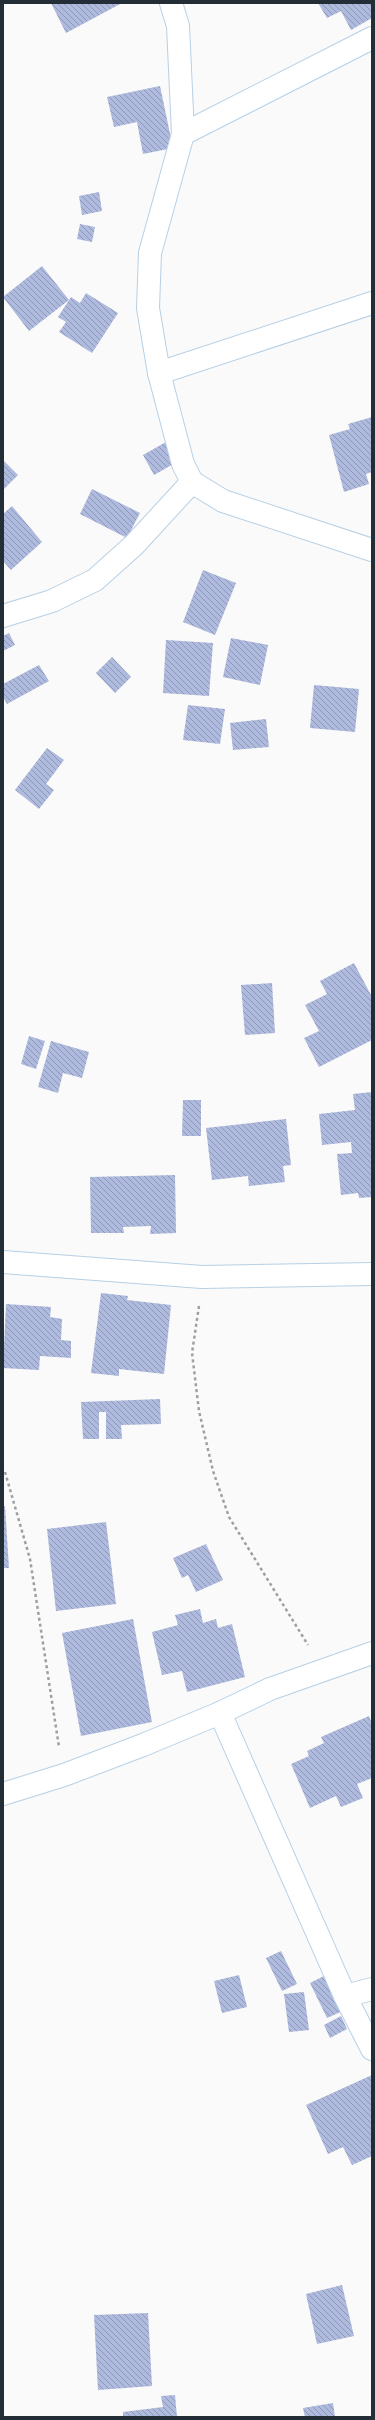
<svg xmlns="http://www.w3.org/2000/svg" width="375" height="2420" font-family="Signika,sans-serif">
	<defs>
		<pattern id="building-back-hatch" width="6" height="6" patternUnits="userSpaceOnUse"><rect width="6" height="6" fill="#afbbde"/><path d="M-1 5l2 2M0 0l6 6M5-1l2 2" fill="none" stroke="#8e98b5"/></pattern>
	</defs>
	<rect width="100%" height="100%" fill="#fafafa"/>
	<g fill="url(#building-back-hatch)">
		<polygon points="51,3 122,3 66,33"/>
		<polygon points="318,3 372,3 372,18 351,30 341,11 327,18"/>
		<polygon points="160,86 173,148 143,154 137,122 114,127 107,97"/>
		<polygon points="99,192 102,211 82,215 79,196"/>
		<polygon points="80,224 95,227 92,242 77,239"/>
		<polygon points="42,266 69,300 29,331 3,297"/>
		<polygon points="86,293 118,313 92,353 59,332 66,322 58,317 71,297 80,303"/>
		<polygon points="372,417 372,472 366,474 369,484 344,492 329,435 350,429 348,424"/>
		<polygon points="166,442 177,462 154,475 143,455"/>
		<polygon points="3,460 18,475 3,490"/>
		<polygon points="92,489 140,513 127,538 80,514"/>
		<polygon points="12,506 42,542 11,570 3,561 3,514"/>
		<polygon points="203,570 236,583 215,635 183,622"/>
		<polygon points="9,633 15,645 3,651 3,636"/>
		<polygon points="231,638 268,645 260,685 223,677"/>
		<polygon points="166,640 213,643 209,696 163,693"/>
		<polygon points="112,657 131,677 115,693 96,673"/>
		<polygon points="39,665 49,681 7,704 3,697 3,684"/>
		<polygon points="314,685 359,689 355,732 310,728"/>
		<polygon points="188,705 225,709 220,744 183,740"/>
		<polygon points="266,719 269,747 233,750 230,723"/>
		<polygon points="47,748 64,760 46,784 54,790 39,809 15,790"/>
		<polygon points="354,963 372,997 372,1040 319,1067 304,1038 319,1031 305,1005 327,994 320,981"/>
		<polygon points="272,983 275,1033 245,1035 241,985"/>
		<polygon points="29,1036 45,1041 36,1069 21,1064"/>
		<polygon points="51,1041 89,1052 82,1078 63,1073 58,1093 38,1087"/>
		<polygon points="372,1092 372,1197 359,1198 358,1193 341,1195 337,1154 352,1153 351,1142 322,1145 319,1114 355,1110 353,1094"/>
		<polygon points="183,1100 201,1100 201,1136 182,1136"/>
		<polygon points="286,1119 291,1165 283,1166 285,1182 249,1186 248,1176 212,1180 206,1128"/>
		<polygon points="175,1175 176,1233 150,1234 151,1226 123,1227 124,1233 91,1233 90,1177"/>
		<polygon points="101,1293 128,1296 127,1300 171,1305 164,1374 119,1369 119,1376 91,1373"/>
		<polygon points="6,1304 51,1307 50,1317 62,1319 61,1340 71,1341 71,1358 40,1356 39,1370 3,1368"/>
		<polygon points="160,1399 161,1424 121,1425 122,1439 106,1439 106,1412 99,1412 99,1439 83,1439 81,1402"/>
		<polygon points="3,1506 5,1506 9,1568 3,1568"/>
		<polygon points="106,1522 116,1604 56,1611 47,1529"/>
		<polygon points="206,1544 223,1580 196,1592 188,1575 182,1578 173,1558"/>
		<polygon points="200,1609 203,1623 216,1619 218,1628 232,1624 245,1677 187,1692 182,1671 162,1675 152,1632 178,1625 175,1615"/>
		<polygon points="133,1619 152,1722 81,1736 62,1633"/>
		<polygon points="369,1716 372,1724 372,1778 357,1784 363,1798 341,1807 336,1796 310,1808 291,1764 309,1756 307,1751 324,1743 321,1737"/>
		<polygon points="281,1951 297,1984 282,1991 266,1958"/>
		<polygon points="330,1973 347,2009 327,2018 310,1983"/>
		<polygon points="239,1975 247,2007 222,2013 214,1981"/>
		<polygon points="304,1992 309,2030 289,2032 284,1994"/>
		<polygon points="341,2016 347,2029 330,2038 324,2025"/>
		<polygon points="372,2075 372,2156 352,2165 343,2147 328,2154 306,2105"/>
		<polygon points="342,2285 354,2336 317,2344 306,2294"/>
		<polygon points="148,2313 152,2386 98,2390 94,2315"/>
		<polygon points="175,2395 177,2417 123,2417 123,2412 163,2407 161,2396"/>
		<polygon points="333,2403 335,2417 305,2417 303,2408"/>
	</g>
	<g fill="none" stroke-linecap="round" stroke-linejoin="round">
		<g stroke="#b7d0e5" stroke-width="24">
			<g id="street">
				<polyline points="171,3 178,26 183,134 150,253 148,308 159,373 183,464 192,482 223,501 372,550"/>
				<polyline points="183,134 372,38"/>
				<polyline points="159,373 372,303"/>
				<polyline points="3,616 52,601 95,580 134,545 192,482"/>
				<polyline points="3,1262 202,1277 372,1274"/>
				<polyline points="220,1713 345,1996 372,2049"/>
				<polyline points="3,1794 64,1775 143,1745 220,1713 270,1689 372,1653"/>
				<polyline points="345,1996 372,1989"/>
			</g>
		</g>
		<g stroke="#9ca0a3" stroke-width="2.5" stroke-dasharray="3 3" stroke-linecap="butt">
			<polyline points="199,1306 192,1353 199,1411 213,1471 229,1517 308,1645"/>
			<polyline points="5,1472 30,1559 59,1747"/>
		</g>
		<use href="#street" stroke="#fff" stroke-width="22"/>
	</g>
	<rect width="375" height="2420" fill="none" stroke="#232d35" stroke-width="8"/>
</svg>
